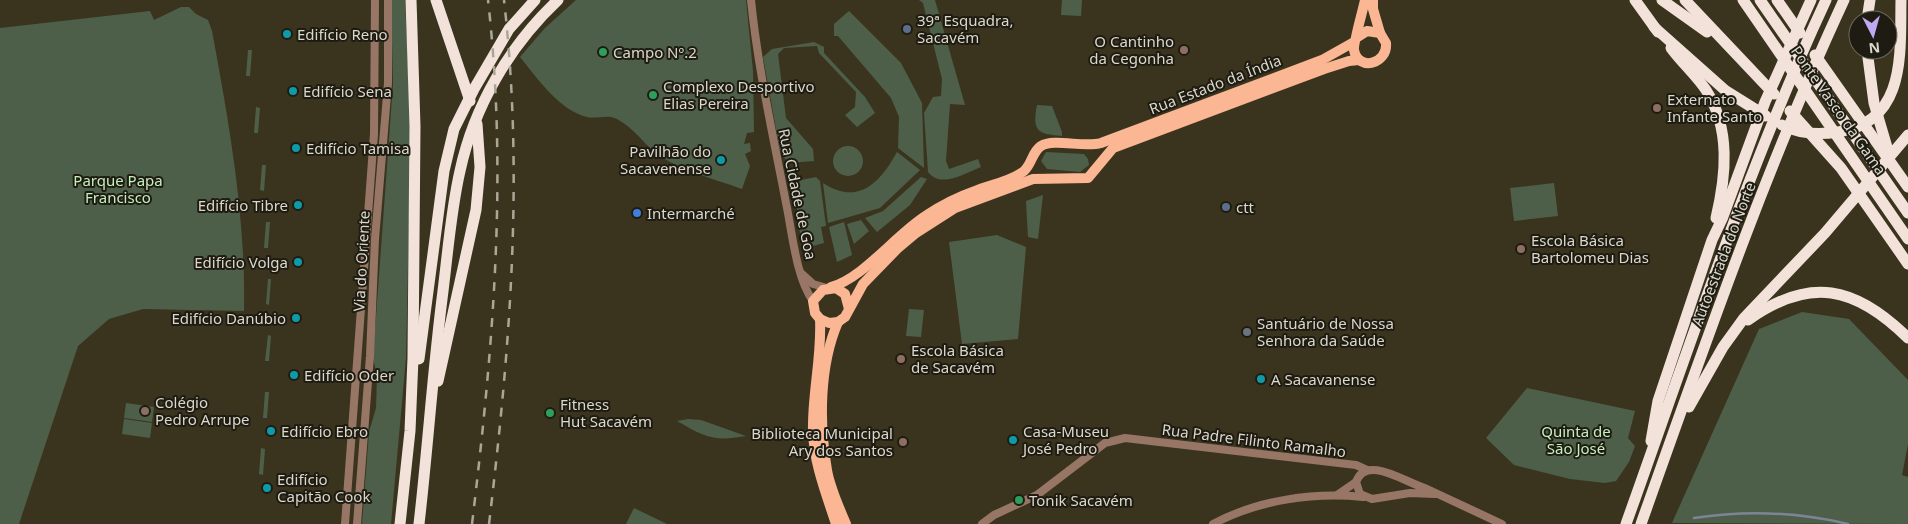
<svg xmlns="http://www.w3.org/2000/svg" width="1908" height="524" font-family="'Noto Sans',sans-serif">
	<rect width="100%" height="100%" fill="#3a341e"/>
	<g fill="#4d5f49">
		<polygon points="391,0 405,0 411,126 406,358 391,524 362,524 369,432 376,408 377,376 373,358 393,84"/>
		<path d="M576 0H746L753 71 754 132 747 133 744 144 750 143 751 151 745 154 750 166 742 189C715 179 681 171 657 154 643 143 634 128 617 119 608 114 597 119 587 117 559 110 537 78 520 57L545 28Z"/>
		<path d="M919 0H935L965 105 950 104 946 161 949 169 978 159 981 167C965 173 941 189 928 172L924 113 933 97 941 96 942 79 923 3Z"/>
		<polygon points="1062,0 1082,0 1081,16 1061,15"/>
		<path d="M181 7H189L196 14 208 20 212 31C229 122 246 218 244 311L143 309 109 319 78 346 19 524H0V28L150 11 154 20Z"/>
		<polygon points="849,11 901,63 922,103 924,168 898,148 899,117 891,98 838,36 834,36 834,24"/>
		<polygon points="814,42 824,47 824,53 865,97 875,113 857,127 845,115 855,107 856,92 819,53 817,46 784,48 778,54 786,118 813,149 814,161 788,163 780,151 763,57 772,49"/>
		<polygon points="248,50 252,50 250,76 246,76"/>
		<path d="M1037 105 1052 106 1062 132V136C1037 134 1032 131 1037 105Z"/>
		<polygon points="256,107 260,108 258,133 254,133"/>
		<circle cx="848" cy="161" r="15"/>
		<path d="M897 152 920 170 880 208 828 223 823 183C858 206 880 183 897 152Z"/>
		<polygon points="1046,152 1084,154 1088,159 1089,165 1080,172 1047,169 1041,161"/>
		<polygon points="262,165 266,165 264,191 260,190"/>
		<polygon points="816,177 820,181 826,226 821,227 824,243 802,249 794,187 801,180"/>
		<polygon points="921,177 927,179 910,205 877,232 865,218 883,211"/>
		<polygon points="1554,183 1558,216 1514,221 1510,188"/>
		<polygon points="1043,195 1038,239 1028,237 1026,201"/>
		<polygon points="861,220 869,231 854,244 847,224"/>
		<polygon points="266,222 270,222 268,248 264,248"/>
		<polygon points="844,222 852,255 837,262 829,227"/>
		<polygon points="997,235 1026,247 1018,339 962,344 949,242"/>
		<polygon points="268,279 271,279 269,305 266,304"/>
		<polygon points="909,309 924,310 921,337 906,336"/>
		<polygon points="1802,312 1849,319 1908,380 1908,444 1902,475 1908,477 1908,524 1672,523 1759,329"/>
		<polygon points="268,335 271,336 269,361 265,361"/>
		<polygon points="1527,388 1635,411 1628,438 1635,446 1629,462 1616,481 1605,483 1570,479 1514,465 1486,438"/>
		<polygon points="265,392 269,392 267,418 263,418"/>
		<polygon points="126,403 154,407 152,422 124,418"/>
		<polygon points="124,419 152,423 150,438 122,434"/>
		<path d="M688 419 701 420 746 436C713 442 705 437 677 421Z"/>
		<polygon points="261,448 265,449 263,475 259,474"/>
		<polygon points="634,508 667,524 626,524"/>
	</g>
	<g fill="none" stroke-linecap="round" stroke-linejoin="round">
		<path stroke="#7c8596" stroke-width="2.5" d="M1694 518C1746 510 1797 512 1848 524"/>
		<g stroke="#987665" stroke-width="8">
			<path d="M751 0C758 69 773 135 786 203 792 231 796 278 813 301"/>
			<polyline points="802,274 813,284 827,288"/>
			<path d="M1435 494 1410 493 1372 499 1360 494 1356 482C1366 454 1406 483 1425 488L1502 524"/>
			<polyline points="1337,495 1356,482"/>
			<polyline points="345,524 374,134 375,0"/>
			<polyline points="357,524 370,356 375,239 388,83 388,0"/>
			<polyline points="982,524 994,515 1037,495 1105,443 1125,438 1356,465 1367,470"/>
			<path d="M1213 524C1258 500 1313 492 1363 497"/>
		</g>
		<g stroke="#fbb694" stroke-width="10">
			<polyline points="1373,0 1373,9 1380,33"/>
			<path d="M1356 38 1367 31 1380 33 1386 43C1388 64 1358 72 1354 50 1353 44 1363 10 1365 0"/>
			<path d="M831 287C864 278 896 234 927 215 942 205 958 197 975 191 989 185 1012 181 1024 171 1032 164 1032 152 1041 146 1054 138 1084 148 1101 143L1322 60 1354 42"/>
			<polyline points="849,309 845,294 836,288 823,290 813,301 815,313 820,319 829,323 838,322 845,317 863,284 897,249 916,233 955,208 1033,179 1088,178 1113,148 1324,69 1349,61 1359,60"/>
			<path d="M820 319C822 357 812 394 813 431 814 464 826 493 836 524"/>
			<path d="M838 322C819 366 819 423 827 470 830 488 839 507 846 524"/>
		</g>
		<g stroke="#f3e2d9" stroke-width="11">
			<polyline points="436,0 470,101"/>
			<polyline points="1635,0 1658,32"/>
			<polyline points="1662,0 1707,32"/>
			<polyline points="1685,0 1774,94"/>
			<polyline points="1743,0 1908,239"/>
			<polyline points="1760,0 1908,213"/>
			<polyline points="1777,0 1800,33"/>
			<polyline points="1867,20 1870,0"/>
			<polyline points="1654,27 1726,91 1766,116"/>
			<path d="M1671 48C1682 63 1696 75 1706 90 1731 129 1726 176 1716 218"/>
			<polyline points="1867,50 1874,103 1889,154"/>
			<polyline points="1815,55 1908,187"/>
			<polyline points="1790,111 1841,168 1908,264"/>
			<path d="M1782 125C1799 134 1819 135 1838 132 1907 122 1900 53 1901 0"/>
			<path d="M1748 320C1810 276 1855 286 1908 338"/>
			<polyline points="419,359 444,171 454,129 474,89 509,29 535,0"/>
			<polyline points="438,381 476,210 480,167 477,124"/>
			<polyline points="1689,407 1723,347 1744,318 1825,233 1908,135"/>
			<polyline points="1651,441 1658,401 1712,240 1722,219 1765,102 1811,0"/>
			<polyline points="400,524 410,431 413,358 415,126 411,0"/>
			<path d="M419 524C428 446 433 368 443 291 448 251 451 210 460 171 474 106 510 45 558 0"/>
			<path d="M1626 524C1689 348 1747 170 1826 0"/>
			<path d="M1641 524C1704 347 1765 170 1844 0"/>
		</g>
		<g stroke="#aba798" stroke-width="2.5" stroke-dasharray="9 9" stroke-linecap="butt">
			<path d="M472 524C493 349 508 176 488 0"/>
			<path d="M489 524C510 348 524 177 504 0"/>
		</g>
	</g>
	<g fill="#5c6f8a" stroke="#1e1b12" stroke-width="2">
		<circle cx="907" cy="29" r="5"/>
		<circle cx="1226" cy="207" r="5"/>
	</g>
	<g fill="#0f9aa8" stroke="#1e1b12" stroke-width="2">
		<circle cx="287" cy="34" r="5"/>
		<circle cx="293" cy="91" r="5"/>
		<circle cx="296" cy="148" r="5"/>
		<circle cx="721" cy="160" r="5"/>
		<circle cx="298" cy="205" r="5"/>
		<circle cx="298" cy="262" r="5"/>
		<circle cx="296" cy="318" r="5"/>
		<circle cx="294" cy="375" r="5"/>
		<circle cx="1261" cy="379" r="5"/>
		<circle cx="271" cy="431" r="5"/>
		<circle cx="1013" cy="440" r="5"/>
		<circle cx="267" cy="488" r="5"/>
	</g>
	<g fill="#8d6e63" stroke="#1e1b12" stroke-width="2">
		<circle cx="1184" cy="50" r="5"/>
		<circle cx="1657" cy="108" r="5"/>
		<circle cx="1521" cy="249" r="5"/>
		<circle cx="901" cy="359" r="5"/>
		<circle cx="145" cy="411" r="5"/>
		<circle cx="903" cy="442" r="5"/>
	</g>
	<g fill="#2e9e5b" stroke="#1e1b12" stroke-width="2">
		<circle cx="603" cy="52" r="5"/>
		<circle cx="653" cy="95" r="5"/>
		<circle cx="550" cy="413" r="5"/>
		<circle cx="1019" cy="500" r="5"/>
	</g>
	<circle fill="#3f7fe0" stroke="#1e1b12" stroke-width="2" cx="637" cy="213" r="5"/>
	<circle fill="#6b7280" stroke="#1e1b12" stroke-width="2" cx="1247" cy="332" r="5"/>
	<g text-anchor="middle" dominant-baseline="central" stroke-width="4" stroke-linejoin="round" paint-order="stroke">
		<g font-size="15" fill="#dbd8cb" stroke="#1e1b12" text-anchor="start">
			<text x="917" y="20">39ª Esquadra,<tspan x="917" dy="17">Sacavém</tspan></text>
			<text x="297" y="34">Edifício Reno</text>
			<text x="1174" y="41" text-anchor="end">O Cantinho<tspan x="1174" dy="17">da Cegonha</tspan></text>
			<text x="613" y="52">Campo Nº.2</text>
			<text x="663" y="86">Complexo Desportivo<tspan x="663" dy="17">Elias Pereira</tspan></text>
			<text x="303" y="91">Edifício Sena</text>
			<text x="1667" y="99">Externato<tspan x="1667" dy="17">Infante Santo</tspan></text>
			<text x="306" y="148">Edifício Tamisa</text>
			<text x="711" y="151" text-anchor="end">Pavilhão do<tspan x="711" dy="17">Sacavenense</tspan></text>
			<text x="288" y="205" text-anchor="end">Edifício Tibre</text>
			<text x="1236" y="207">ctt</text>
			<text x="647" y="213">Intermarché</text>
			<text x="1531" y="240">Escola Básica<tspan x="1531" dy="17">Bartolomeu Dias</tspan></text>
			<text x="288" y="262" text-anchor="end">Edifício Volga</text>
			<text x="286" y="318" text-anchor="end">Edifício Danúbio</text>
			<text x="1257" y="323">Santuário de Nossa<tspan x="1257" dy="17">Senhora da Saúde</tspan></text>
			<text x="911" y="350">Escola Básica<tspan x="911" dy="17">de Sacavém</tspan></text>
			<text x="304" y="375">Edifício Oder</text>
			<text x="1271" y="379">A Sacavanense</text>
			<text x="155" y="402">Colégio<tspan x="155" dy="17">Pedro Arrupe</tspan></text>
			<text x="560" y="404">Fitness<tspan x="560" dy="17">Hut Sacavém</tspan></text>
			<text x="281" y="431">Edifício Ebro</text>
			<text x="1023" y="431">Casa-Museu<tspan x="1023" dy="17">José Pedro</tspan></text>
			<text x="893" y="433" text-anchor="end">Biblioteca Municipal<tspan x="893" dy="17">Ary dos Santos</tspan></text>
			<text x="277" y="479">Edifício<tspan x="277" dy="17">Capitão Cook</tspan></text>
			<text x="1029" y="500">Tonik Sacavém</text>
		</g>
		<g font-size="15" fill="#dbd8cb" stroke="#1e1b12">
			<text transform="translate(1215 84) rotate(-21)">Rua Estado da Índia</text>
			<text transform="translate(1839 110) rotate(55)">Ponte Vasco da Gama</text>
			<text transform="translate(798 194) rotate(78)">Rua Cidade de Goa</text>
			<text transform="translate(1723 254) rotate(-69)">Autoestrada do Norte</text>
			<text transform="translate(361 261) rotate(-87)">Via do Oriente</text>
			<text transform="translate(1254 440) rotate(7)">Rua Padre Filinto Ramalho</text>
		</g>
		<g font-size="15" fill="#c5efbd" stroke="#1e1b12">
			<text x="118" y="180">Parque Papa<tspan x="118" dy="17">Francisco</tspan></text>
			<text x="1576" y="431">Quinta de<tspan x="1576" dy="17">São José</tspan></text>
		</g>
	</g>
	<g transform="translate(1873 35) rotate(174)"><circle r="24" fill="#1e1b12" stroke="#6a675c"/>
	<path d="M0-4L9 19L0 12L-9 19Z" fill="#c1a8f3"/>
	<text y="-8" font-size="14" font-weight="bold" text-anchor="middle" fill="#dbd8cb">N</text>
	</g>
</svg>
